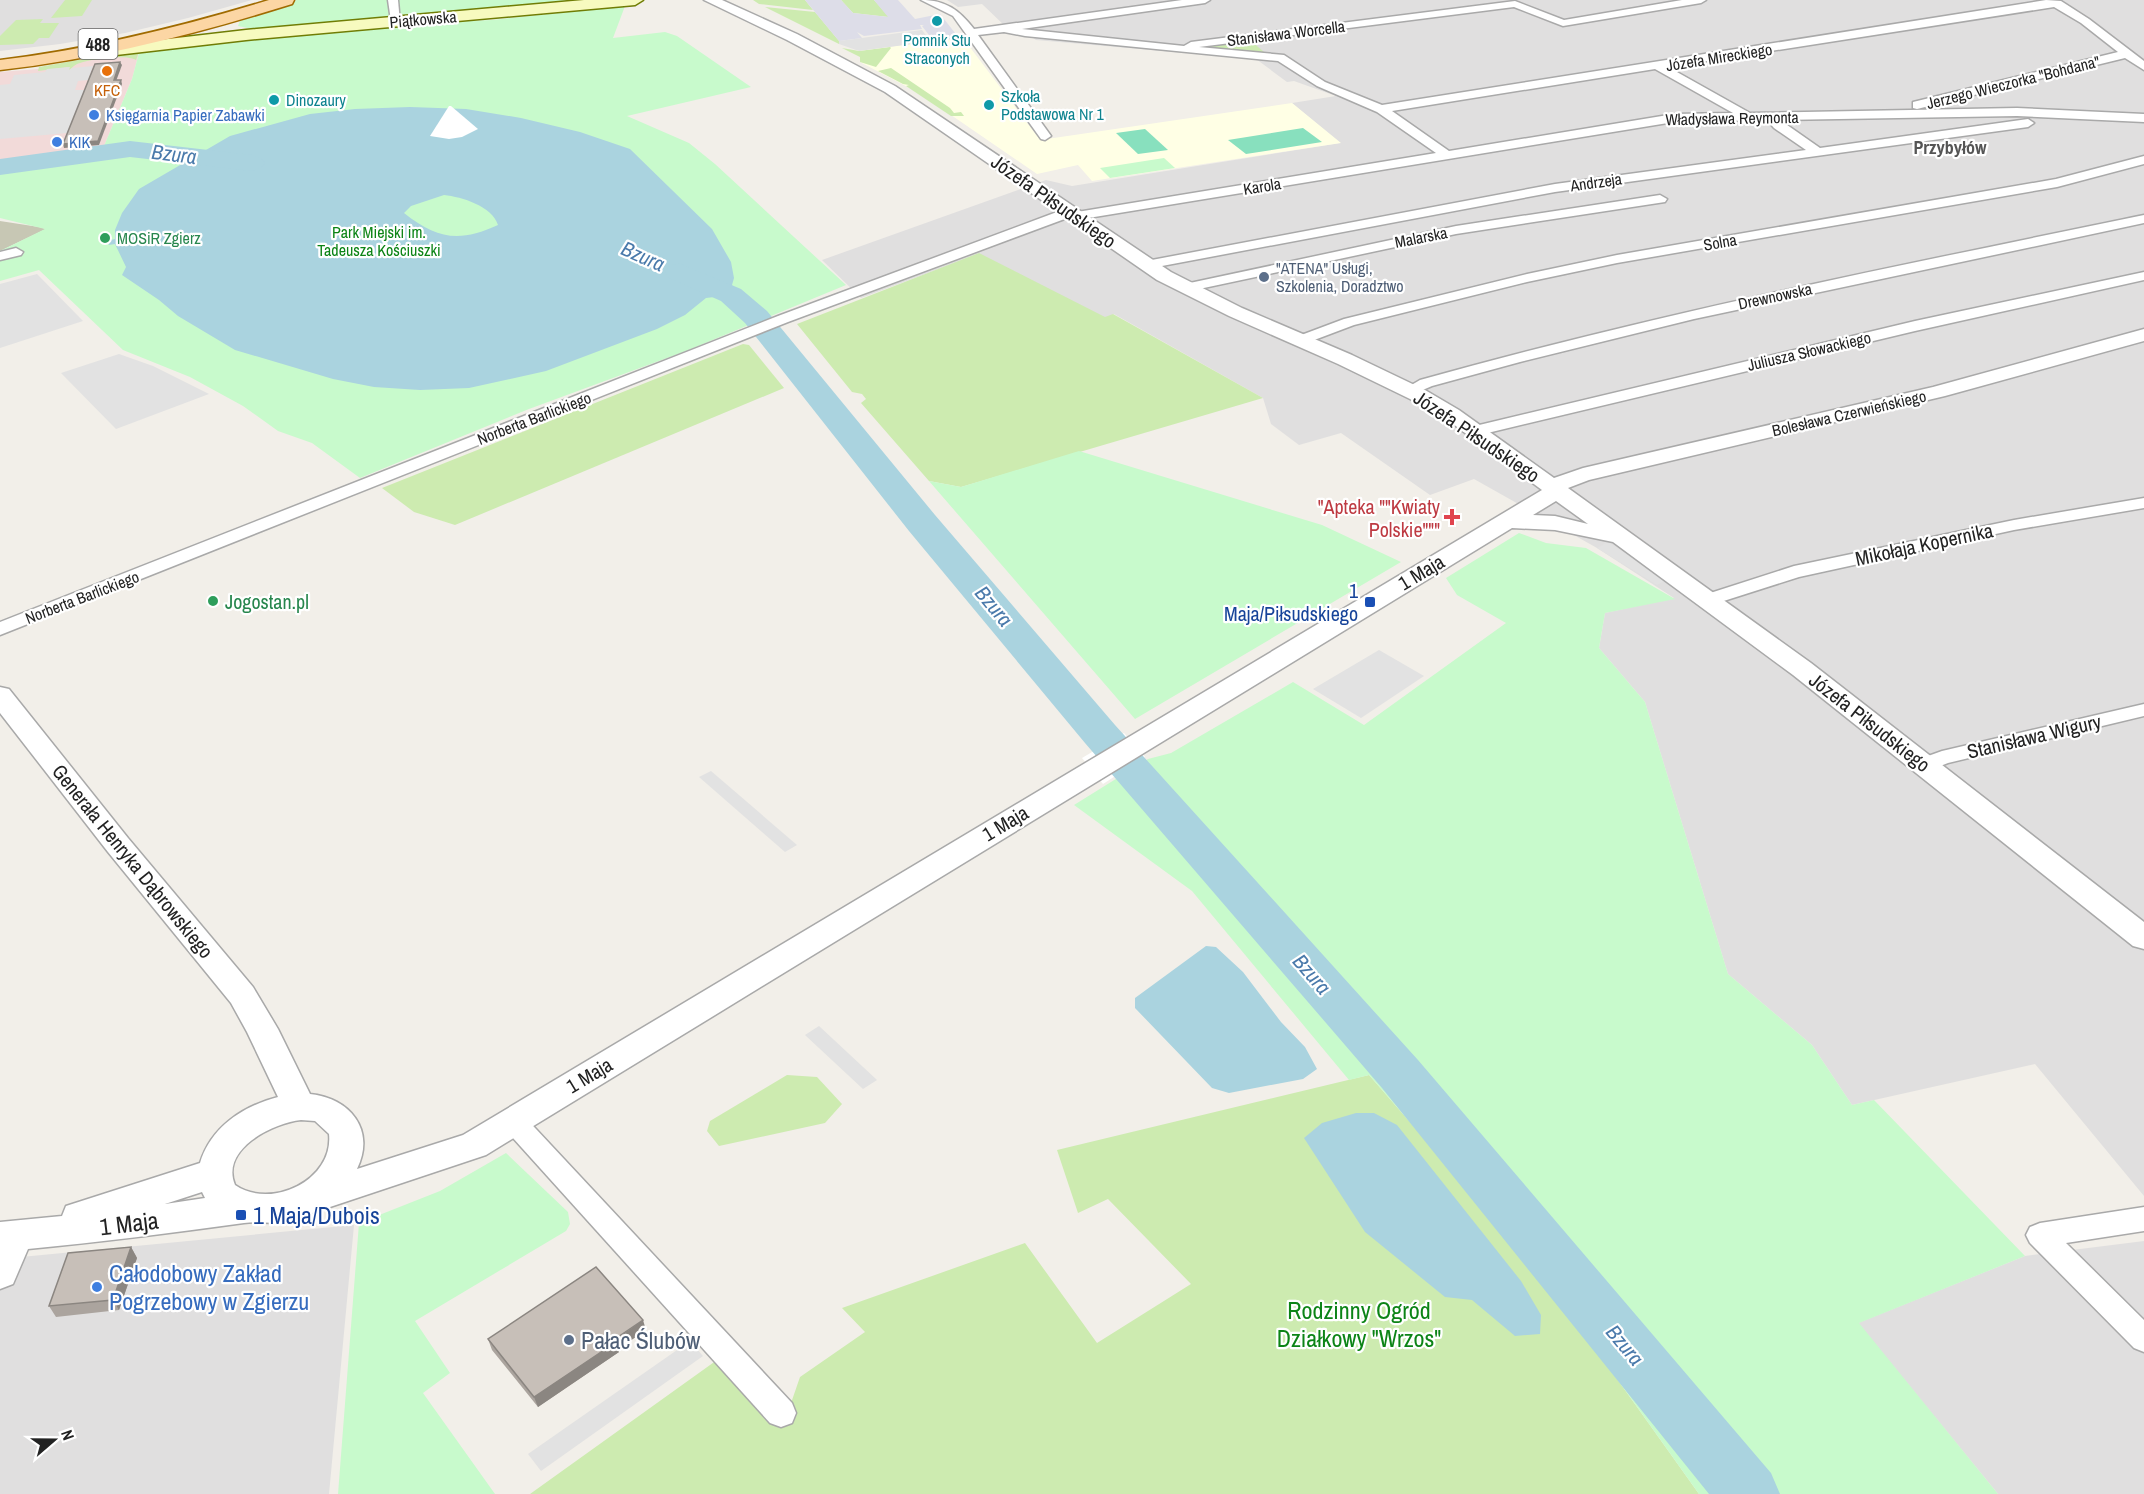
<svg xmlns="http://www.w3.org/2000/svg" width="2144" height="1494" font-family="'Archivo Narrow',sans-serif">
	<rect width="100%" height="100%" fill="#f2efe9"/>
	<g fill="#e0dfdf">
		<polygon points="0,0 252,0 188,18 125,33 60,44 0,51"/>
		<polygon points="947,0 2144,0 2144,1196 2035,1064 1852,1105 1812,1045 1728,974 1645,702 1599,648 1605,613 1674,598 1597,548 1474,479 1430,495 1341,433 1299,445 1271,424 1263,398 1114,314 1105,318 979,254 861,298 822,260 1046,180 1072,186 1340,143 1292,103 1336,96 1294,81 1287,82 1256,59 1036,40 1022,30 1005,26 982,4 958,7"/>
		<polygon points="354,1225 329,1494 0,1494 0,1259"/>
		<polygon points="2144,1241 2144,1494 1998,1494 1858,1323 2025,1256"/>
	</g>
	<polygon fill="#f2dad9" points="140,49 132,79 104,146 0,161 0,72 38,69"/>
	<polygon fill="#ffffe5" points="963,38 1040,140 1292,103 1341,143 1092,181 1078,165 1037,174 919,93 860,62 861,57 853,51"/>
	<polygon fill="#c7c7b4" points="0,221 39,227 46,229 0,251"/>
	<g fill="#cdebb0">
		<polygon points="65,0 92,0 82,16 51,18"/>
		<polygon points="753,0 805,0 813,10 759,4"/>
		<polygon points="841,0 874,0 889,17 853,13"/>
		<polygon points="765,7 815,12 839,41 839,44"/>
		<polygon points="43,19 40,23 59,23 49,38 39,38 33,44 0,45 0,36 16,20"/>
		<polygon points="1251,41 1264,52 1257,53 1205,47"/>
		<polygon points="890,47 891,48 876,67 860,62 860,57 842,48 859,51"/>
		<path d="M140 49 136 60C126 54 91 59 80 63 75 64 72 68 68 71L69 67 38 71 39 67Z"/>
		<polygon points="891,68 950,108 954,113 961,112 964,116 951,116 906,86 909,85 903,84 878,71"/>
		<polygon points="979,253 1105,317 1113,314 1263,398 961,487 929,481 861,403 866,399 862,394 852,392 797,324"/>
		<polygon points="743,344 749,345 784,388 455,525 414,512 382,488"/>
		<polygon points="787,1075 817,1077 842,1104 825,1123 719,1146 707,1131 710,1121"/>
		<polygon points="1369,1075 1543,1275 1699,1494 530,1494 717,1360 790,1406 800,1377 865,1332 842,1308 1025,1243 1097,1343 1191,1284 1108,1199 1078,1213 1057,1150"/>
	</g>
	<g fill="#c8facc">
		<polygon points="297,0 588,0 257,30 238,26 240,21"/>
		<polygon points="625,6 613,38 665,32 677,36 751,87 627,116 689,143 715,164 846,285 686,351 529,409 360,478 312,443 278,431 243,406 190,377 123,350 39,270 0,281 0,251 45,229 0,218 0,161 104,146 132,79 140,49 436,22 492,20"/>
		<polygon points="1164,158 1175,168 1110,178 1100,168"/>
		<polygon points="1079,451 1322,525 1401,562 1135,719 929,481 961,487"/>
		<polygon points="1519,533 1546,543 1586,548 1675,599 1605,613 1599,648 1645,702 1728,974 1812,1045 1852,1105 1874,1100 2025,1256 1859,1323 1998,1494 1699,1494 1543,1275 1369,1075 1349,1080 1192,891 1074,805 1148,759 1171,753 1293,682 1364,725 1506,623 1457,595 1446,578"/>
		<polygon points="506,1153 568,1212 570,1224 566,1231 415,1321 450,1373 423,1393 495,1494 338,1494 359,1223 440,1191"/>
	</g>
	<g fill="#88e0be">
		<polygon points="1303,128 1322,142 1246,154 1228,140"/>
		<polygon points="1145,129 1168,150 1138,154 1116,133"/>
	</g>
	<g fill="#e2e2e2">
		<polygon points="922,30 928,38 927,42 859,51 839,44 839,41"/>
		<polygon points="93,66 88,80 78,81 75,90 84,90 67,133 0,139 0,85 10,84 14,75 45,72 47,69 70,67 69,70 72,68"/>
		<polygon points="37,274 83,321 0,348 0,284"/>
		<polygon points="119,354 153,366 209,394 116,429 61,373"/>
		<polygon points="1608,542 1666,580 1657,585 1597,548"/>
		<polygon points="1379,650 1424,676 1361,718 1313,689"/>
		<polygon points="711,771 797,845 785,852 699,777"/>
		<polygon points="819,1026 877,1080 863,1089 805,1035"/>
		<polygon points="690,1341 703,1356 541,1471 528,1454"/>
	</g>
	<polygon fill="#dddde8" points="805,0 841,0 853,13 888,17 874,0 898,0 915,19 940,14 959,38 927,42 927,36 929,35 922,26 924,25 920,25 922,29 864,36 857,32 862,38 839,41"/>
	<g fill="#aad3df" fill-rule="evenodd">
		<path d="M410 107 466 109 521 118 580 132 630 149 712 229 731 262 734 278 732 285 735 291 731 295 706 298 685 315 657 329 546 371 469 388 420 390 374 387 333 379 235 350 178 316 159 300 122 275 126 267 115 244 109 245 107 241 115 239V230L122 213 139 189 230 136 310 114 355 109ZM444 195C462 197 492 206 498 225 459 243 437 239 404 213L411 206Z"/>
		<polygon points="1206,946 1216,947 1243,972 1281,1022 1305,1047 1317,1069 1303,1079 1229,1093 1212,1088 1135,1008 1135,998"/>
		<polygon points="1356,1113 1374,1113 1397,1125 1521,1281 1541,1315 1540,1334 1515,1336 1472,1300 1445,1297 1365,1232 1304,1138 1322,1123"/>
	</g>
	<g fill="#fff">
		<polygon points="449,106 451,106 478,129 462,137 449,139 430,136"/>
		<polygon points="1124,733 1145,757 1103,784 1082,758"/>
	</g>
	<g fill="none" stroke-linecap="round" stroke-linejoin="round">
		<g fill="#aad3df" fill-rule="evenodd">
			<polygon points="130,141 252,155 261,158 265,163 261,168 252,171 130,157 0,175 0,159"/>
			<polygon points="679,263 741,289 767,311 935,515 1115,725 1418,1060 1771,1473 1780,1494 1709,1494 1382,1088 1085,743 909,531 745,323 721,301 669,278 665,272 669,266"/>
		</g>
		<g stroke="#a9a9a9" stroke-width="3">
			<g id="minor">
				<polygon points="388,0 398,0 400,23 396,24 391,21"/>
				<path d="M921 0C946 0 959 10 974 29L1182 0H1210L1205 3 1022 29 1184 46 1191 42 1515 1 1564 20 1682 0H1706L1701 3 1563 26 1514 7 1199 47 1284 55 1325 82 1382 105 2046 0 2061 1 2089 19 2144 61V70L2125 58 1917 109 1913 108V102L2118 52 2081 23 2054 7 1668 67 1750 113 2017 108 2144 114V122L2017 116 1780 120 1820 148 2028 119 2034 123 2028 127 1555 192 1146 269 1141 268 1139 265 1141 262 1555 184 1806 150 1774 128 1767 120 1674 122 1076 220 1070 217 788 322 0 635V622L778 316 1065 209 1070 208 1077 212 1436 153 1377 112 1317 86 1278 61 1025 36 1004 32 978 35 1051 136 1045 140 1041 139 953 16ZM1655 69 1733 113 1674 114 1449 151 1392 111Z"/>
				<polygon points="2144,156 2144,164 2057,187 1617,263 1527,282 1354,325 1301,345 1293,340 1296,337 1344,319 1527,274 1617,255 2056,179"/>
				<polygon points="1660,195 1667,199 1665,202 1456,234 1185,292 1178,288 1185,284 1456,226"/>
				<path d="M2144 215V223L1694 319 1520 362 1432 386 1411 395 1403 390 1420 380C1659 313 1902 265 2144 215Z"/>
				<polygon points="16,248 23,252 21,255 0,260 0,252"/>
				<polygon points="2144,272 2144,280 1915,331 1475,436 1467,431 1475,426 1915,321"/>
				<polygon points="2144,498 2144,508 2014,530 1799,577 1708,606 1701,604 1699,600 1701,596 1794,566 2014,520"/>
				<polygon points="2144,704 2144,716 1948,763 1925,772 1917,770 1914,765 1917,760 1942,751"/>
				<polygon points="513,1110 522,1114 792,1403 796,1413 792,1423 781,1427 770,1423 504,1128 500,1121 504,1114"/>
				<polygon points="2144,1207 2144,1231 2066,1243 2144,1320 2144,1352 2134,1348 2030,1243 2026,1235 2030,1227 2040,1223"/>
			</g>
		</g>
		<g stroke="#a9a9a9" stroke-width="3">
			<path id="tertiary" d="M704 0H722L797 34 895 86 1171 272 1242 308 1352 355 1425 390 1459 410 1554 478 1583 468 1933 387 2144 329V341L1945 396 1589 480 1568 488 1811 663 2144 922V949L2133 946 1793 675 1613 542 1555 530 1512 528 486 1155 285 1222C271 1224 257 1221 244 1223 172 1233 100 1242 28 1249L13 1284 0 1289V1222L62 1216 66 1206 200 1163C211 1127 243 1106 278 1097L247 1032 231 1003 108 852 0 713V687L9 689 128 838 253 987 278 1029 310 1094C350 1098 376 1130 357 1169L463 1135 1542 490 1445 418 1410 399 1338 364 1229 316 1157 280 885 92 787 40ZM1556 501 1588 524 1555 516 1533 515ZM301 1120 315 1121 329 1134C334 1180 271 1210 235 1185 220 1149 273 1123 301 1120ZM202 1192 205 1198 165 1204Z"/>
		</g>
		<g stroke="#707d05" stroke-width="3">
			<polygon id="secondary" points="584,0 643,0 635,5 246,40 99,57 91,52 99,47 246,30"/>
		</g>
		<g stroke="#a06b00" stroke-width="3">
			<path id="primary" d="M269 0H294L292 4C196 34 100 59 0 70V60C92 49 180 27 269 0Z"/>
		</g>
		<use href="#minor" fill="#fff" fill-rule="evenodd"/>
		<use href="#tertiary" fill="#fff" fill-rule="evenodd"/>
		<use href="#secondary" fill="#f7fabf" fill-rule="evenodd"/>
		<use href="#primary" fill="#fcd6a4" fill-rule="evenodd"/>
	</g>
	<g fill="#aba49e">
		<polygon points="131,1247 137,1258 119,1310 56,1317 49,1306"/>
		<polygon points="646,1330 618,1349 619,1352 538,1407 492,1350 488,1339"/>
	</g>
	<g fill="#8b8681">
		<polygon points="120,62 122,65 115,84 114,80"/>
		<polygon points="121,80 122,84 99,145 64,148 63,144"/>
		<polygon points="131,1247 137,1258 119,1310 113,1300"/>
		<polygon points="643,1320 646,1330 618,1349 619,1352 538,1407 534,1397"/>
	</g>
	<g fill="#c7bfb8" stroke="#8b8681" stroke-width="1.5">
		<polygon points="120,62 114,80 121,80 98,141 63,144 95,64"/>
		<polygon points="131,1247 113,1300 49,1306 68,1253"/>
		<polygon points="596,1267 643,1320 615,1339 616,1342 534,1397 488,1339"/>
	</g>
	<g fill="#0f9aa8" stroke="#fff" stroke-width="2">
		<circle cx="937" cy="21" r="6"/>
		<circle cx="274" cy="100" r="6"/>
		<circle cx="989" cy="105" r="6"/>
	</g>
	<circle fill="#e8710a" stroke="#fff" stroke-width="2" cx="107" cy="71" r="6"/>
	<g fill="#3f7fe0" stroke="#fff" stroke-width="2">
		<circle cx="94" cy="115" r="6"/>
		<circle cx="57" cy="142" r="6"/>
		<circle cx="97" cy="1287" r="6"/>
	</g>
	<g fill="#2e9e5b" stroke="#fff" stroke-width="2">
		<circle cx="105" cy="238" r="6"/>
		<circle cx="213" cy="601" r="6"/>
	</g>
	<g fill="#5c6f8a" stroke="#fff" stroke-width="2">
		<circle cx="1264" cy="277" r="6"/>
		<circle cx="569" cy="1340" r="6"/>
	</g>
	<path fill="#e0444e" stroke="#fff" stroke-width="2" d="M1449 508h6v6h6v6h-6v6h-6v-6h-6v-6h6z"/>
	<g fill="#1a4fb4" stroke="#fff" stroke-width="2">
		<rect x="1364" y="596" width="12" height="12" rx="3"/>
		<rect x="235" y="1209" width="12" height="12" rx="3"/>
	</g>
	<g text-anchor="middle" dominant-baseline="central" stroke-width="4.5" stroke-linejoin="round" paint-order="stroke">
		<g font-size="16" fill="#222" stroke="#fff">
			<text transform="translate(423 19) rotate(-5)">Piątkowska</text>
			<text transform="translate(1286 33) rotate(-7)">Stanisława Worcella</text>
			<text transform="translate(1719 57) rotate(-9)">Józefa Mireckiego</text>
			<text transform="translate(2013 82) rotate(-14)">Jerzego Wieczorka "Bohdana"</text>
			<text transform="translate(1732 118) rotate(-1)">Władysława Reymonta</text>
			<text transform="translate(1596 182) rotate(-8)">Andrzeja</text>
			<text transform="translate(1262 186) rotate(-9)">Karola</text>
			<text transform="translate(1421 237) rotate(-11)">Malarska</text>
			<text transform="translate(1720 242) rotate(-10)">Solna</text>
			<text transform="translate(1775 296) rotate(-12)">Drewnowska</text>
			<text transform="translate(1809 351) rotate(-13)">Juliusza Słowackiego</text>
			<text transform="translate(1849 413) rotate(-13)">Bolesława Czerwieńskiego</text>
			<text transform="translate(534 418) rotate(-21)">Norberta Barlickiego</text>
			<text transform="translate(82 597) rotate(-21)">Norberta Barlickiego</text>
		</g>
		<g font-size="16" fill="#0d838f" stroke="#fff" text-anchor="start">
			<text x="937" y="40" text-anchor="middle">Pomnik Stu<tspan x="937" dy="18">Straconych</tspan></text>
			<text x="1001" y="96">Szkoła<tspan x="1001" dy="18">Podstawowa Nr 1</tspan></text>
			<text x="286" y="100">Dinozaury</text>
		</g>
		<g font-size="16" fill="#c56008" stroke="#fff">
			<text x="107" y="90">KFC</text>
		</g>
		<g font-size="16" fill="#366cbe" stroke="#fff" text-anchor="start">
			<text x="106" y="115">Księgarnia Papier Zabawki</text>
			<text x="69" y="142">KIK</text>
		</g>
		<g font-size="16" fill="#0c8416" stroke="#fff">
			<text x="379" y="232">Park Miejski im.<tspan x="379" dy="18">Tadeusza Kościuszki</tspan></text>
		</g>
		<g font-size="16" fill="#27864d" stroke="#fff" text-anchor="start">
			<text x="117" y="238">MOSiR Zgierz</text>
		</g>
		<g font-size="16" fill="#4e5e75" stroke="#fff" text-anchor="start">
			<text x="1276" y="268">"ATENA" Usługi,<tspan x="1276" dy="18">Szkolenia, Doradztwo</tspan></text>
		</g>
		<rect fill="#fff" stroke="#646464" stroke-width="1.5" x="78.5" y="29" width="39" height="30" rx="4.5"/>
		<g font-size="18" font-weight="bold" fill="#222">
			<text x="98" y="44">488</text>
		</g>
		<g font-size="18" font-weight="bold" fill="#555" stroke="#fff">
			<text x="1950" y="147">Przybyłów</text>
		</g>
		<g font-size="20" fill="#222" stroke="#fff">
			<text transform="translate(1054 201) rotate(35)">Józefa Piłsudskiego</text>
			<text transform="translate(1477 436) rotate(34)">Józefa Piłsudskiego</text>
			<text transform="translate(1924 544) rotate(-12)">Mikołaja Kopernika</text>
			<text transform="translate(1421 572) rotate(-31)">1 Maja</text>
			<text transform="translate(1870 722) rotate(38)">Józefa Piłsudskiego</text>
			<text transform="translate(2034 736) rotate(-13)">Stanisława Wigury</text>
			<text transform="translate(1005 823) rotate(-31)">1 Maja</text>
			<text transform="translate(133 861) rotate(51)">Generała Henryka Dąbrowskiego</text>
			<text transform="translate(589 1075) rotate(-31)">1 Maja</text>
		</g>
		<g font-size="20" fill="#be3a42" stroke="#fff" text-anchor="end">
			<text x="1440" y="506">"Apteka ""Kwiaty<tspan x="1440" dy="23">Polskie"""</tspan></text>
		</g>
		<g font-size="20" fill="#164399" stroke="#fff" text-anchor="end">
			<text x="1358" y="590">1<tspan x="1358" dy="23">Maja/Piłsudskiego</tspan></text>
		</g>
		<g font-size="20" fill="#27864d" stroke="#fff" text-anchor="start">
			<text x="225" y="601">Jogostan.pl</text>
		</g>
		<g font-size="21" font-style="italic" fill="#4a7aab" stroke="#fff">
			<text transform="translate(174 154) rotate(7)">Bzura</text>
			<text transform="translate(643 256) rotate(24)">Bzura</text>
			<text transform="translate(994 606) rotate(50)">Bzura</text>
			<text transform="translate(1312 974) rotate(49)">Bzura</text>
			<text transform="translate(1625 1345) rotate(50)">Bzura</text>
		</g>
		<g font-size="24" fill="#164399" stroke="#fff" text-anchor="start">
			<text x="253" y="1215">1 Maja/Dubois</text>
		</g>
		<g font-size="24" fill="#222" stroke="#fff">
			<text transform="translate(129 1223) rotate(-7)">1 Maja</text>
		</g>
		<g font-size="24" fill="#366cbe" stroke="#fff" text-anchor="start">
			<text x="109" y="1273">Całodobowy Zakład<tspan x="109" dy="28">Pogrzebowy w Zgierzu</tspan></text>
		</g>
		<g font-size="24" fill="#0c8416" stroke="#fff">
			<text x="1359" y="1310">Rodzinny Ogród<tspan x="1359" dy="28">Działkowy "Wrzos"</tspan></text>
		</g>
		<g font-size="24" fill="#4e5e75" stroke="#fff" text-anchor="start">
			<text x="581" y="1340">Pałac Ślubów</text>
		</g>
	</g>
	<g transform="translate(54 1440) rotate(70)" stroke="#ffffff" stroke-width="4.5" paint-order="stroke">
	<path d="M0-4.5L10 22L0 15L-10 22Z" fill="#222222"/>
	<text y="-9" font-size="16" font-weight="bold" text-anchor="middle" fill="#222222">N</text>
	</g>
</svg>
